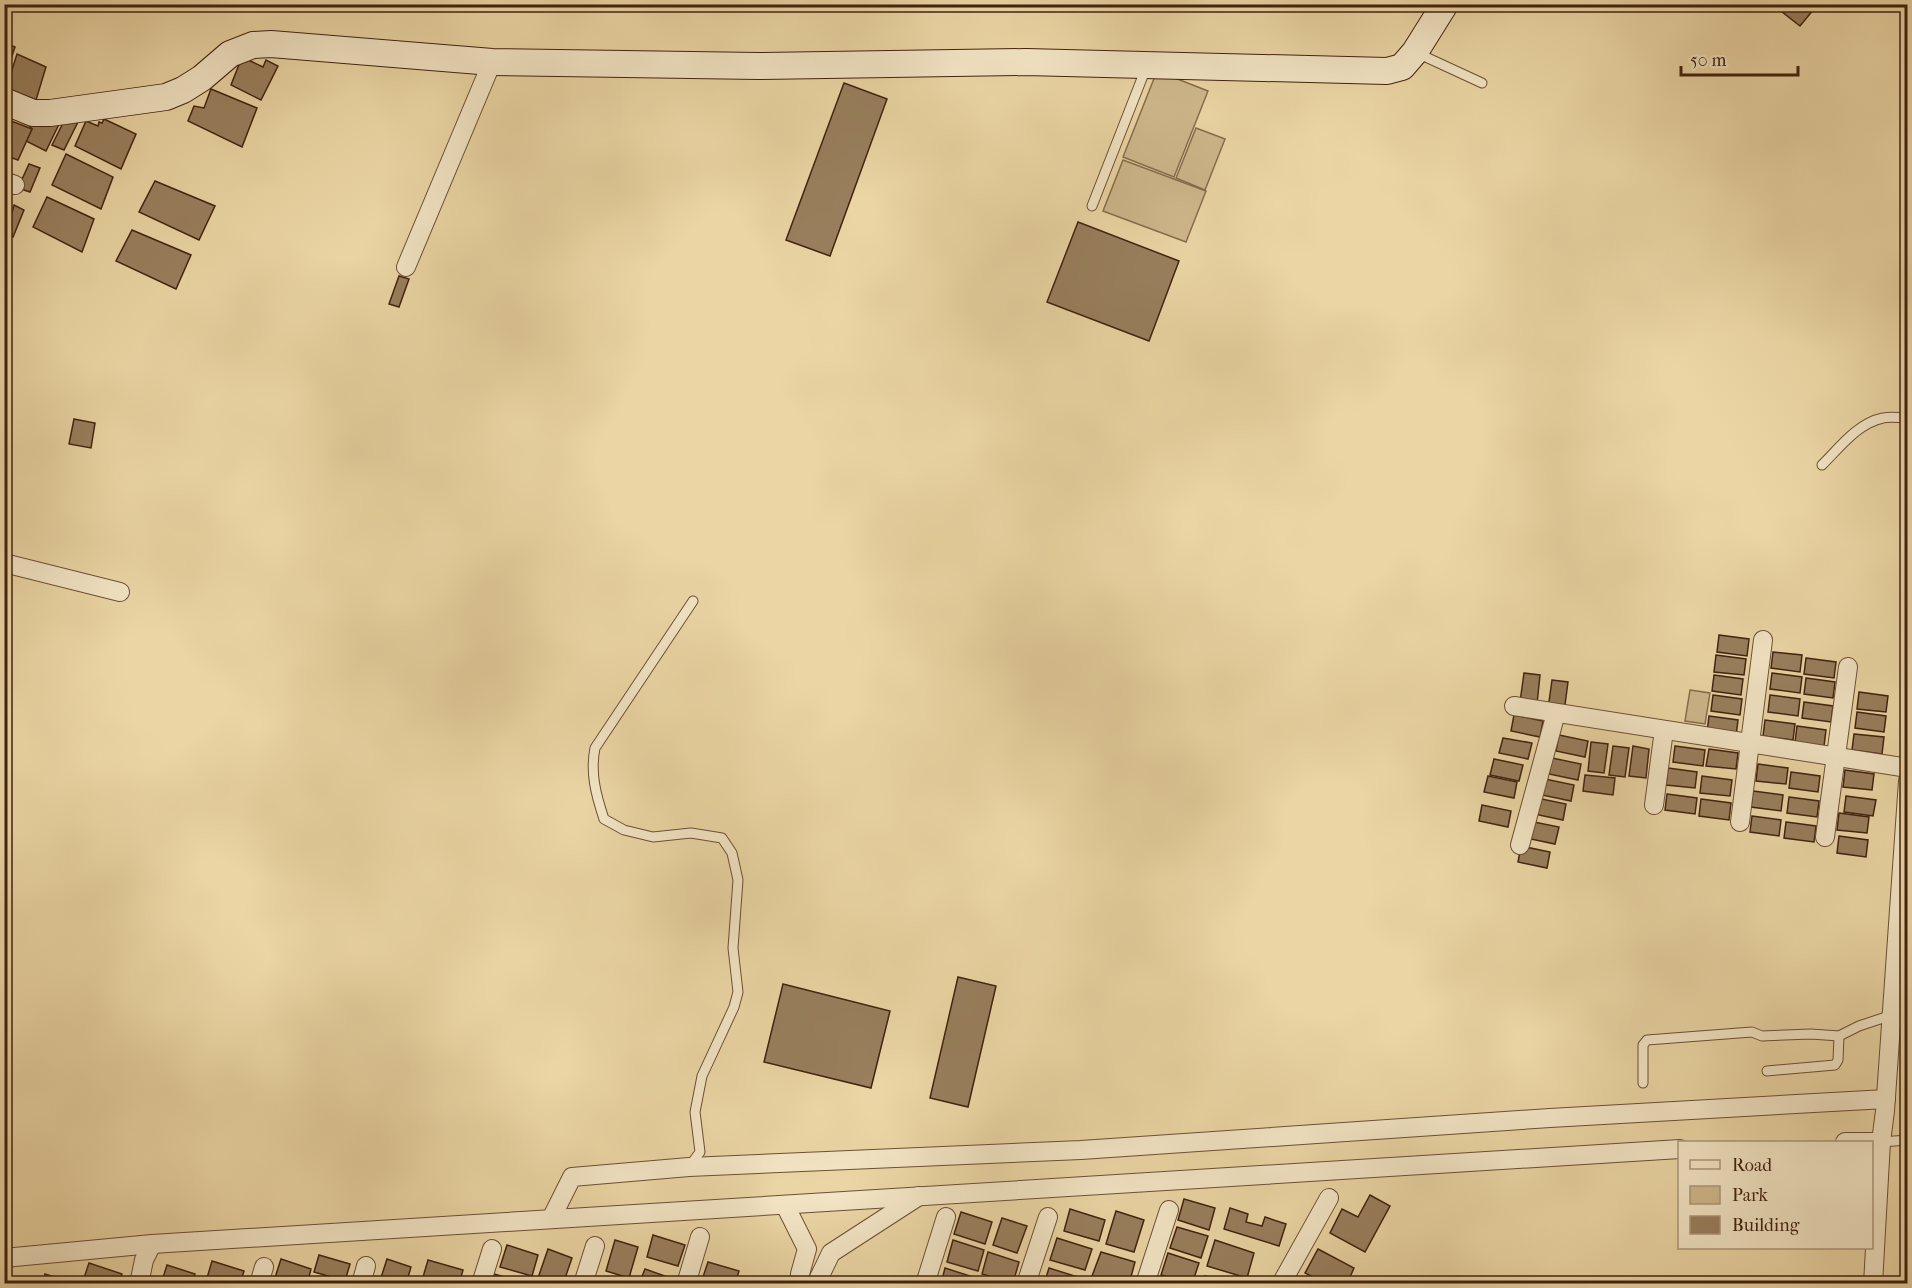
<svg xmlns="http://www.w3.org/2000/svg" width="1912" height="1288" font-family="'IM FELL French Canon',serif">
	<rect width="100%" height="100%" fill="#ebd5a4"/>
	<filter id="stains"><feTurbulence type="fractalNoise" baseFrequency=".00333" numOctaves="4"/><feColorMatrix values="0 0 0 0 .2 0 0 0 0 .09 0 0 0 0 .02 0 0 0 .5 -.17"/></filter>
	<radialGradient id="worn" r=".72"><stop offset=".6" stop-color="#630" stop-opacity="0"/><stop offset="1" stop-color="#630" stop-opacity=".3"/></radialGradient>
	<g fill="#ceb78b" stroke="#886c4e" stroke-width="1.5">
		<polygon points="1157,71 1208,91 1174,177 1123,157"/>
		<polygon points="1196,128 1225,139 1205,190 1176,178"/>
		<polygon points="1123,160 1206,191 1186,242 1103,211"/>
		<polygon points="1690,690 1710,693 1705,724 1685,721"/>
	</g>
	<g fill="#997f5d" stroke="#412210" stroke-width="1.5">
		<polygon points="1772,4 1809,4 1814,9 1800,26"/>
		<polygon points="4,43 15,47 4,80"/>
		<polygon points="17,54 46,67 36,100 6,89"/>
		<polygon points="242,57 263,67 266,60 278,66 261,100 231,85"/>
		<polygon points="844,83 887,99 830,256 786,240"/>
		<polygon points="211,89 257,108 242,147 188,121 194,106 204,108"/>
		<polygon points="68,113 80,118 64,150 52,145"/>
		<polygon points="63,116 46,151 26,141 32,129 28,124"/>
		<polygon points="6,119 32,129 18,160 4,155 4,123"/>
		<polygon points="104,119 136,134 121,169 75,146 86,121 98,126 99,122 102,123"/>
		<polygon points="66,154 113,177 101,209 52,185"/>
		<polygon points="29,164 40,168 30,192 18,188"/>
		<polygon points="155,181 215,206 199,240 139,212"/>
		<polygon points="47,197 94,219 82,252 33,227"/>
		<polygon points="14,205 24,210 13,237 4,234 4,209 12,213"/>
		<polygon points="1078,222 1179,261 1149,341 1047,302"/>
		<polygon points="132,230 191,255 176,289 116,261"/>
		<polygon points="399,276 409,279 399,307 389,304"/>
		<polygon points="74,419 95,423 91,448 69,444"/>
		<polygon points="1719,635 1749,639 1747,656 1717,652"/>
		<polygon points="1773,652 1802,655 1800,672 1771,668"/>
		<polygon points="1716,655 1746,659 1744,675 1714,672"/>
		<polygon points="1806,658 1836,662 1834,678 1804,674"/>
		<polygon points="1524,673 1540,675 1537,704 1520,702"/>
		<polygon points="1772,673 1802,677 1800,693 1770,689"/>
		<polygon points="1714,675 1743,679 1741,695 1712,691"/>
		<polygon points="1806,678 1835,682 1833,698 1804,694"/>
		<polygon points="1552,680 1568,682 1564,712 1548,709"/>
		<polygon points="1859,692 1888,696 1886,712 1857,709"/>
		<polygon points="1713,695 1742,699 1740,715 1711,711"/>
		<polygon points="1770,695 1800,699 1798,716 1768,712"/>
		<polygon points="1804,702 1833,706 1831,722 1802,718"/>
		<polygon points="1857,712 1886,716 1884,732 1855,728"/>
		<polygon points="1514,715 1543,721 1540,737 1511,731"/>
		<polygon points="1709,716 1738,720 1736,736 1707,732"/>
		<polygon points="1765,720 1795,724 1793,740 1763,736"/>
		<polygon points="1797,726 1826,730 1824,746 1795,742"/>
		<polygon points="1854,734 1884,737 1882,754 1852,750"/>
		<polygon points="1559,735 1588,741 1585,757 1556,751"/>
		<polygon points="1503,738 1532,743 1528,759 1499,753"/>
		<polygon points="1591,742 1608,744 1604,773 1588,771"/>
		<polygon points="1613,746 1629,748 1625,777 1609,775"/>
		<polygon points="1633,746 1649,749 1646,778 1629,776"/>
		<polygon points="1675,746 1705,750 1703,766 1673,762"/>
		<polygon points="1709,749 1738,753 1736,769 1706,766"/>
		<polygon points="1552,758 1581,764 1578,780 1549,774"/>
		<polygon points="1494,759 1523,765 1519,781 1490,775"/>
		<polygon points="1758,764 1788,768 1786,784 1756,781"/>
		<polygon points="1668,768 1697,772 1695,788 1666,785"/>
		<polygon points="1845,770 1874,774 1872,790 1843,787"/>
		<polygon points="1791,772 1820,776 1818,792 1789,788"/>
		<polygon points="1585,775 1615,778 1613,795 1583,791"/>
		<polygon points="1488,776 1517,782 1514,798 1484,792"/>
		<polygon points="1702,776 1732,780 1730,796 1700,793"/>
		<polygon points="1545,779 1574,785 1571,801 1542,795"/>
		<polygon points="1753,791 1783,795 1781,811 1751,807"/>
		<polygon points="1667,794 1697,798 1695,814 1665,810"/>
		<polygon points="1846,796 1876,800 1873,816 1844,812"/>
		<polygon points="1789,797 1819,801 1817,817 1787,813"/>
		<polygon points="1537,798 1566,804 1563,820 1534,814"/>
		<polygon points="1701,799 1731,803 1729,820 1699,816"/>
		<polygon points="1482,805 1511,811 1508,827 1479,821"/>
		<polygon points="1839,813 1869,817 1867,833 1837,830"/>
		<polygon points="1752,816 1781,820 1779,836 1750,832"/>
		<polygon points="1529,821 1559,827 1555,844 1526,838"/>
		<polygon points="1786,822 1816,826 1814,842 1784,838"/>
		<polygon points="1839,836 1868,840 1866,857 1837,853"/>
		<polygon points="1521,846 1550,852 1547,868 1518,862"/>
		<polygon points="958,977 996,986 968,1107 930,1098"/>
		<polygon points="783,984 890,1011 871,1088 764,1062"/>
		<polygon points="1370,1195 1390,1206 1365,1252 1330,1233 1342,1209 1358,1217"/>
		<polygon points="1184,1199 1215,1208 1209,1230 1178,1220"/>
		<polygon points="1230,1208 1248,1214 1246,1222 1262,1226 1265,1217 1286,1224 1279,1246 1224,1229"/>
		<polygon points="1070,1209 1105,1220 1099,1241 1064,1231"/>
		<polygon points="1116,1211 1144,1220 1134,1252 1106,1244"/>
		<polygon points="961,1212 992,1222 985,1244 954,1234"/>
		<polygon points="1002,1218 1027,1226 1017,1253 993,1245"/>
		<polygon points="1177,1227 1208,1236 1201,1258 1170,1248"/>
		<polygon points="653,1235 685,1245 678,1266 647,1257"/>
		<polygon points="1057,1238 1092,1249 1085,1270 1050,1260"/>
		<polygon points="615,1240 638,1247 629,1278 606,1271"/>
		<polygon points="953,1240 984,1250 978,1271 947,1262"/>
		<polygon points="1215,1240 1254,1253 1247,1278 1207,1266"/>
		<polygon points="507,1245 538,1255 532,1276 500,1267"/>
		<polygon points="548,1249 572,1258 563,1284 545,1284 537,1281"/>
		<polygon points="1318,1249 1354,1268 1347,1284 1326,1284 1305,1273"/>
		<polygon points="988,1252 1019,1262 1013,1283 982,1274"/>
		<polygon points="1101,1252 1135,1262 1129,1284 1115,1284 1092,1276"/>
		<polygon points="1168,1253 1199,1263 1192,1284 1161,1275"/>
		<polygon points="319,1255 350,1264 345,1281 314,1272"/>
		<polygon points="281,1259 311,1269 307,1284 273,1284"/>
		<polygon points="387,1259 411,1267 406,1284 379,1284"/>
		<polygon points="428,1260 463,1270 459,1284 421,1284"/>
		<polygon points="212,1261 244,1271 240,1284 224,1284 207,1278"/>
		<polygon points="708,1262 739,1271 735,1284 701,1283"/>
		<polygon points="89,1263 122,1274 119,1284 82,1284"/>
		<polygon points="167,1265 195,1274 192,1284 161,1284"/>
		<polygon points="945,1268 976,1278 974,1284 941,1284"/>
		<polygon points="1049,1268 1084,1279 1082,1284 1044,1284"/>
		<polygon points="645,1269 676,1280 675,1284 639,1284"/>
		<polygon points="45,1274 77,1284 42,1284"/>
		<polygon points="494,1274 525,1283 525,1284 491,1284"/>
		<polygon points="1205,1276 1228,1284 1202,1284"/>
	</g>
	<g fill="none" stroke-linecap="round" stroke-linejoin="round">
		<g stroke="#6c4f35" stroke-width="11">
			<g id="lane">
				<polyline points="1417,53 1482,83"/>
				<polyline points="1092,206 1146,68"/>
				<path d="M1822 465C1840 447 1858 423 1883 418 1891 416 1900 418 1908 418"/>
				<polyline points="1767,1071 1835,1065 1838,1060 1839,1036"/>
				<polyline points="1643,1083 1643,1045 1647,1040 1752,1032 1762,1036 1811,1034 1839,1036 1859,1026 1892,1015"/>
				<polyline points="1881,1142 1908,1140"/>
				<path d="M689 1167 700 1152 695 1112 702 1076 734 1007 738 992 733 948 738 880 732 853 722 838 691 833 653 837 624 830 604 819C596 795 590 773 595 748L693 601"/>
			</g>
		</g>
		<g stroke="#6c4f35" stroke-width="20">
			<g id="street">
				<polyline points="4,181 15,185"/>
				<polyline points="406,267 492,62"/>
				<polyline points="4,563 120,592"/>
				<polyline points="1514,706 1908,768"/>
				<polyline points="1654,805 1664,730"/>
				<polyline points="1740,822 1763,640"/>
				<polyline points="1825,837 1848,667"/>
				<polyline points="1520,845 1556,713"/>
				<polyline points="1845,1142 1881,1142"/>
				<polyline points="785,1205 807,1249 800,1274 800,1284"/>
				<polyline points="551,1219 572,1177 689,1167 1081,1150 1550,1118 1886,1099"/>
				<polyline points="4,1258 152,1244 1680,1149"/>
				<polyline points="139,1284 144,1260 152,1244"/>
				<polyline points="259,1284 264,1267"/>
				<polyline points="361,1284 366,1266"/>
				<polyline points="481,1284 492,1249"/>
				<polyline points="583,1284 595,1246"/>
				<polyline points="686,1284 700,1237"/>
				<polyline points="816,1284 831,1253 919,1196"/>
				<polyline points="925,1284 946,1217"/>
				<polyline points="1026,1284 1048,1217"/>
				<polyline points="1145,1284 1169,1210"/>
				<polyline points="1281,1284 1329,1198"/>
				<polyline points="1873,1284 1881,1142 1885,1111 1908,781"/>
			</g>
		</g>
		<g stroke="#412210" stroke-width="28">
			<polyline id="secondary" points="4,101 33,113 50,113 166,97 183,90 202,78 230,54 253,45 271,44 492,62 758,66 1026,62 1387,71 1402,67 1415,52 1445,4"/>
		</g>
		<use href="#lane" stroke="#f2e4c4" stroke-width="9"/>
		<use href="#street" stroke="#f2e4c4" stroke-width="18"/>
		<use href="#secondary" stroke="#f2e4c4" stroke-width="26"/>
	</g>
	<rect width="1912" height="1288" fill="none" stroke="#ebd5a4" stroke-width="24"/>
	<rect x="6" y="6" width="1900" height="1276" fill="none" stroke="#412210" stroke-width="3"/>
	<rect x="12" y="12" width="1888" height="1264" fill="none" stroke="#412210" stroke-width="1.5"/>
	<rect x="1678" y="1141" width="195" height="108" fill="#f2e4c4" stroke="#ab967c" stroke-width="1.5"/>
	<rect x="1690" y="1160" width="30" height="9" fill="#f2e4c4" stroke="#ab967c" stroke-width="1.5"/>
	<text x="1732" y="1171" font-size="18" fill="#412210">Road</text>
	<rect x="1690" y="1186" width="30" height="18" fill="#ceb78b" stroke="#ab967c" stroke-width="1.5"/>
	<text x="1732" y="1201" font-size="18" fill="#412210">Park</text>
	<rect x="1690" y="1216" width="30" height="18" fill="#997f5d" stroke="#ab967c" stroke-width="1.5"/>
	<text x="1732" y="1231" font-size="18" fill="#412210">Building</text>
	<path d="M1681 66v9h117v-9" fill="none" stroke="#412210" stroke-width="3"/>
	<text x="1690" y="66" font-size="18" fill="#412210" stroke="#f2e4c4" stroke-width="4.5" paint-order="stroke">50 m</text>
	<rect width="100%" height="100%" filter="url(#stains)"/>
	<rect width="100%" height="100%" fill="url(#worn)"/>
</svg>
